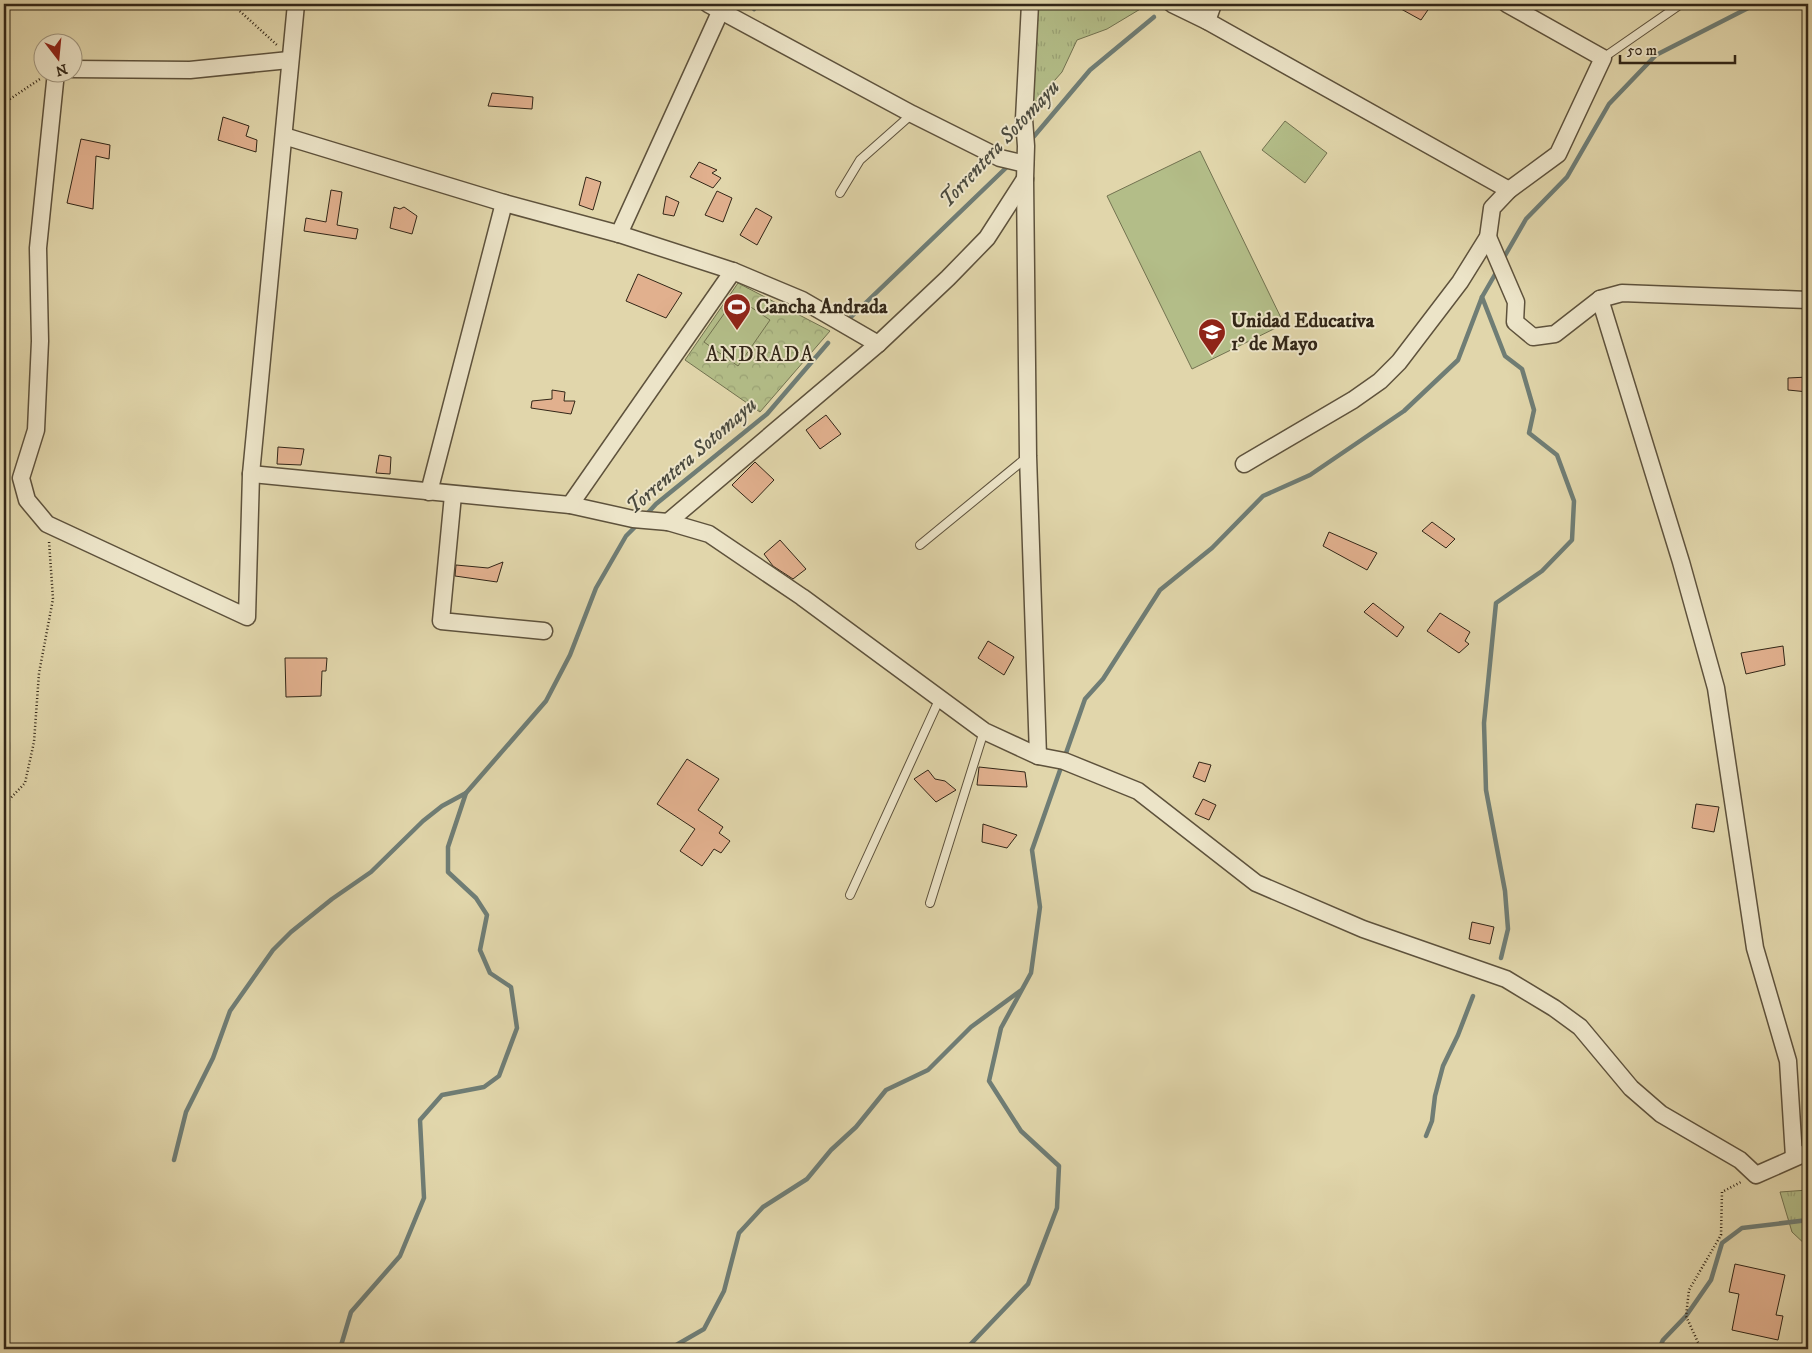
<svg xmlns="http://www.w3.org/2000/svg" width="1812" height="1353" font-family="'IM FELL DW Pica',serif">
	<defs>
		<pattern id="grass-tufts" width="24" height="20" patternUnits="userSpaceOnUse" patternTransform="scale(1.25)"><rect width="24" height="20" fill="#b3bd88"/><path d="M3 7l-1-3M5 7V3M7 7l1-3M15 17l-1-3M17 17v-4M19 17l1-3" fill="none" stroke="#9aa275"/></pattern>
		<pattern id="park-crowns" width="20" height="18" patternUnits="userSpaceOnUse" patternTransform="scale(1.25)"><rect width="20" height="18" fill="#b3bd88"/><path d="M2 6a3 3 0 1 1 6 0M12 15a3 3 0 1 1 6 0" fill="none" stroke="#9aa275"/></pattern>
	</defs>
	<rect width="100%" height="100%" fill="#e1d6ab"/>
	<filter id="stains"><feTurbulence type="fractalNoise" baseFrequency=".004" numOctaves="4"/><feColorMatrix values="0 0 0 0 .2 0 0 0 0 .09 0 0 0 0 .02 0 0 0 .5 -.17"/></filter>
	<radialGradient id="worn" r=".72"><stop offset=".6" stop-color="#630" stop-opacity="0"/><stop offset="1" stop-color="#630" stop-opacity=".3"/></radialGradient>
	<g fill="url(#grass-tufts)" stroke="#727250">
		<polygon points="1038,4 1146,4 1147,5 1107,29 1077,40 1062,72 1032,106"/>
		<path d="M4 718C12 728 11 767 4 779Z"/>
		<polygon points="1808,1190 1808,1247 1792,1232 1780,1192"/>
	</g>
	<polygon fill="url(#park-crowns)" stroke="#727250" points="738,283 830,331 760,412 685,360"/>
	<g fill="#b3bd88" stroke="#727250">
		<polygon points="1285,121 1327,153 1305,183 1262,150"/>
		<polygon points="1200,151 1284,324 1192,369 1107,196"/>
		<polygon points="736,297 770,320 738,366 704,342"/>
	</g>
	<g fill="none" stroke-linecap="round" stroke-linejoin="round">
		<g stroke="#6f7d75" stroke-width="4.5">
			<polyline points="754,9 758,4"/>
			<polyline points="1030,141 1090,70 1154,17"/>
			<polyline points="1503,259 1526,219 1567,177 1609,104 1656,55 1756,4"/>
			<polyline points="1482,297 1505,356 1522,369 1534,410 1529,433 1557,455 1574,501 1572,540 1542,571 1496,603 1484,723 1486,790 1505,891 1508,929 1501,958"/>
			<polyline points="851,317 1010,164"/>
			<polyline points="645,516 656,504 767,414 828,343"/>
			<polyline points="1426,1136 1432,1121 1435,1096 1443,1066 1458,1035 1473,996"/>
			<polyline points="174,1160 186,1112 213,1058 230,1011 273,950 291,932 332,899 371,872 423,821 442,806 466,793"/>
			<polyline points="671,1348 704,1329 724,1291 739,1233 763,1207 807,1179 831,1150 856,1127 886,1090 928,1070 971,1027 1020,991"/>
			<polyline points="340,1349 351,1312 400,1256 424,1198 420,1120 442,1095 484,1087 499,1076 517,1028 511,987 490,973 480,950 487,915 476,898 448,872 448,847 466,793 546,701 570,655 596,588 626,536 638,524"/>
			<polyline points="966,1349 1028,1284 1057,1208 1059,1166 1021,1131 989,1081 1001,1028 1031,973 1040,907 1032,850 1085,699 1103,679 1160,590 1212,548 1263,496 1310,475 1404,411 1458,360 1482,297 1497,271"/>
			<polyline points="1659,1349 1663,1340 1686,1316 1711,1280 1722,1243 1742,1228 1808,1220"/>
		</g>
	</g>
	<g fill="#e1b08e" stroke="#322617">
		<polygon points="1392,4 1432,4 1421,20"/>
		<polygon points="492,93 533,97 532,109 488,106"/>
		<polygon points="223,117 249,126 246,136 257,140 256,152 218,140"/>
		<polygon points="81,139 110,145 109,159 96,156 93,209 67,203"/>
		<polygon points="699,162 717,170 712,173 721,178 713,188 690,177"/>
		<polygon points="586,177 601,182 593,210 579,205"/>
		<polygon points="331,190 342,192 337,225 358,229 356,239 304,231 306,218 326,222"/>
		<polygon points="717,191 732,198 723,222 705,215"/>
		<polygon points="666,196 679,202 674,216 663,214"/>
		<polygon points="394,207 400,209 404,207 417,216 412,234 390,228"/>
		<polygon points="756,208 772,217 757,245 740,235"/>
		<polygon points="638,274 682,293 666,318 626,301"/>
		<polygon points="1808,377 1808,392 1788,390 1788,378"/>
		<polygon points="552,390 565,392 564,401 575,401 571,414 531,408 532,401 552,399"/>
		<polygon points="826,415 841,434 820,449 806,430"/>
		<polygon points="278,447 304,449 301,465 277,464"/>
		<polygon points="379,455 391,457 390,474 376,473"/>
		<polygon points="755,462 774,480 752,503 732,485"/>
		<polygon points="1432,522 1455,539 1446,548 1422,531"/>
		<polygon points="1329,532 1377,553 1367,570 1323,546"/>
		<polygon points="780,540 806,569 793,579 773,566 764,554"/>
		<polygon points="503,562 497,582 455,576 456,565 488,568"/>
		<polygon points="1373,603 1404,627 1397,637 1364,612"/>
		<polygon points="1440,613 1470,632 1465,641 1469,644 1459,653 1427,631"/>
		<polygon points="988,641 1014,657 1004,675 978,658"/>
		<polygon points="1783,646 1785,665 1746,674 1741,653"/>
		<polygon points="285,658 327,658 326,671 322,671 321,696 286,697"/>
		<polygon points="687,759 719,779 698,810 723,827 719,833 730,841 721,853 714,849 702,866 680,851 695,829 657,804"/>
		<polygon points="1199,762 1211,765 1205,782 1193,777"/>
		<polygon points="979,767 1025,772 1027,787 977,785"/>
		<polygon points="928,770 935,779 945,781 956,790 936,802 914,779"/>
		<polygon points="1203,799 1216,805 1209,820 1195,814"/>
		<polygon points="1696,804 1719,807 1714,832 1692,828"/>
		<polygon points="983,824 1017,835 1007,848 982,842"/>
		<polygon points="1472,922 1494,927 1490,944 1469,939"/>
		<polygon points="1735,1264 1785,1275 1776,1315 1783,1316 1778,1340 1732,1330 1739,1294 1729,1292"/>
	</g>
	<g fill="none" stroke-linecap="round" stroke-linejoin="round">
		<g stroke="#5e523c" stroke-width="10">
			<g id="service">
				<polyline points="1603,58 1681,4"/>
				<polyline points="840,193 860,160 912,114"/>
				<polyline points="920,545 1026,458"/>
				<polyline points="850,895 939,700"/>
				<polyline points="930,903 984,731"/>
			</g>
		</g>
		<g stroke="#5e523c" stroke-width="19">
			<g id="minor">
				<polyline points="708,4 912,114 1000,158 1025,164"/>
				<polyline points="1030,4 1024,119 1026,146 1025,179 1028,456 1038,756"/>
				<polyline points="1172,4 1207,21 1509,190"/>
				<polyline points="1207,21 1213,4"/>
				<polyline points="72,69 190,70 289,60"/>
				<polyline points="56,72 38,248 40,341 36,430 21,478 27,500 47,524 247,617 251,474 296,4"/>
				<polyline points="284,136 504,203 619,234 733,271 802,300 878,344"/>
				<polyline points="619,234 721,10"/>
				<polyline points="1488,237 1516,302 1515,322 1533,337 1555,334 1600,299 1622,293 1808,300"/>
				<polyline points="1600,299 1681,562 1716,688 1755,948 1788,1061 1794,1157"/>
				<polyline points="1244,464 1353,400 1380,381 1399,362 1460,282 1488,237 1492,208 1509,190 1558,154 1603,58 1507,4"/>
				<polyline points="251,474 570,505 633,519 668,522 709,534 802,597 984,731 1038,756 1064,761 1138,791 1256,883 1363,929 1506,979 1554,1008 1580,1027 1631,1088 1661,1114 1740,1160 1756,1175 1808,1152"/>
				<polyline points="429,492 504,203"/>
				<polyline points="453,495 441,621 544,631"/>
				<polyline points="570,505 733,271"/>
				<polyline points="668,522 878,344 948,278 987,238 1025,179"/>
			</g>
		</g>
		<g stroke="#322617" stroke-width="2.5" stroke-dasharray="1 2.5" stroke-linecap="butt">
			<polyline points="232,4 277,45"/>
			<polyline points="4,103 40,79"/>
			<polyline points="4,805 25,783 34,742 39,673 53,599 49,541"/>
			<polyline points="1701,1349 1686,1316 1689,1290 1721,1235 1722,1192 1741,1182"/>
		</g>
		<use href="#service" stroke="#ece4c8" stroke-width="8"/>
		<use href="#minor" stroke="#ece4c8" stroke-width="16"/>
	</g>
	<defs>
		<g id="stadium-pin" transform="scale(1.4375)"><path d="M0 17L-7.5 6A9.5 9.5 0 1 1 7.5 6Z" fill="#8f2418" stroke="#ece4c8"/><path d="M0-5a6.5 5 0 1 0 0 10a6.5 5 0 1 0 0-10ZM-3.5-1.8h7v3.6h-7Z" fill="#fff"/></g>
		<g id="school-pin" transform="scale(1.4375)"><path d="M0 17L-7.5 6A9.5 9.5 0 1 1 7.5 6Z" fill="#8f2418" stroke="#ece4c8"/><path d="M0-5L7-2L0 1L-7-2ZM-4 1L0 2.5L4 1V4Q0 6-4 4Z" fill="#fff"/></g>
	</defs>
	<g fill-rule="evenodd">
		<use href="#stadium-pin" x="737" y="307"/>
		<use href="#school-pin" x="1212" y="332"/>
	</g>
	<g text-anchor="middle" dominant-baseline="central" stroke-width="4" stroke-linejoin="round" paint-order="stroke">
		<g font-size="20" font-weight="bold" fill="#322617" stroke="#ece4c8" text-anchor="start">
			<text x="756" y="307">Cancha Andrada</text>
			<text x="1231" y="321">Unidad Educativa<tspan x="1231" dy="23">1° de Mayo</tspan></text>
		</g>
		<g font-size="21" font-style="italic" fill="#4b4a3e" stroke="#ece4c8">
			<text transform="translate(1000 144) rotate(-47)">Torrentera Sotomayu</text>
			<text transform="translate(692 456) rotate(-41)">Torrentera Sotomayu</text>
		</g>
		<g font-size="21" letter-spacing="1" fill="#322617" stroke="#ece4c8">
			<text x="760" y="355">ANDRADA</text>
		</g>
	</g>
	<rect width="1812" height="1353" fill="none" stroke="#e1d6ab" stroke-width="20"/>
	<rect x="5" y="5" width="1802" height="1343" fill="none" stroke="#322617" stroke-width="2.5"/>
	<rect x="10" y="10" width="1792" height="1333" fill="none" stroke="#322617"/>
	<g transform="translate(58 58) rotate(164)"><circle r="24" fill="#ece4c8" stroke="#a29881"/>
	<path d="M0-4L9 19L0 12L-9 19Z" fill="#8f2418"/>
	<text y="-8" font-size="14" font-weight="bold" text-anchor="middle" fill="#322617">N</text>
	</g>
	<path d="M1620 55v8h115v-8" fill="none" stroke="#322617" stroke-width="2.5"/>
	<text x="1627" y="55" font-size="15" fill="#322617" stroke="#ece4c8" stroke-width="4" paint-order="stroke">50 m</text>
	<rect width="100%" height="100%" filter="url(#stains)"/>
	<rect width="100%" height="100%" fill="url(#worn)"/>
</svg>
